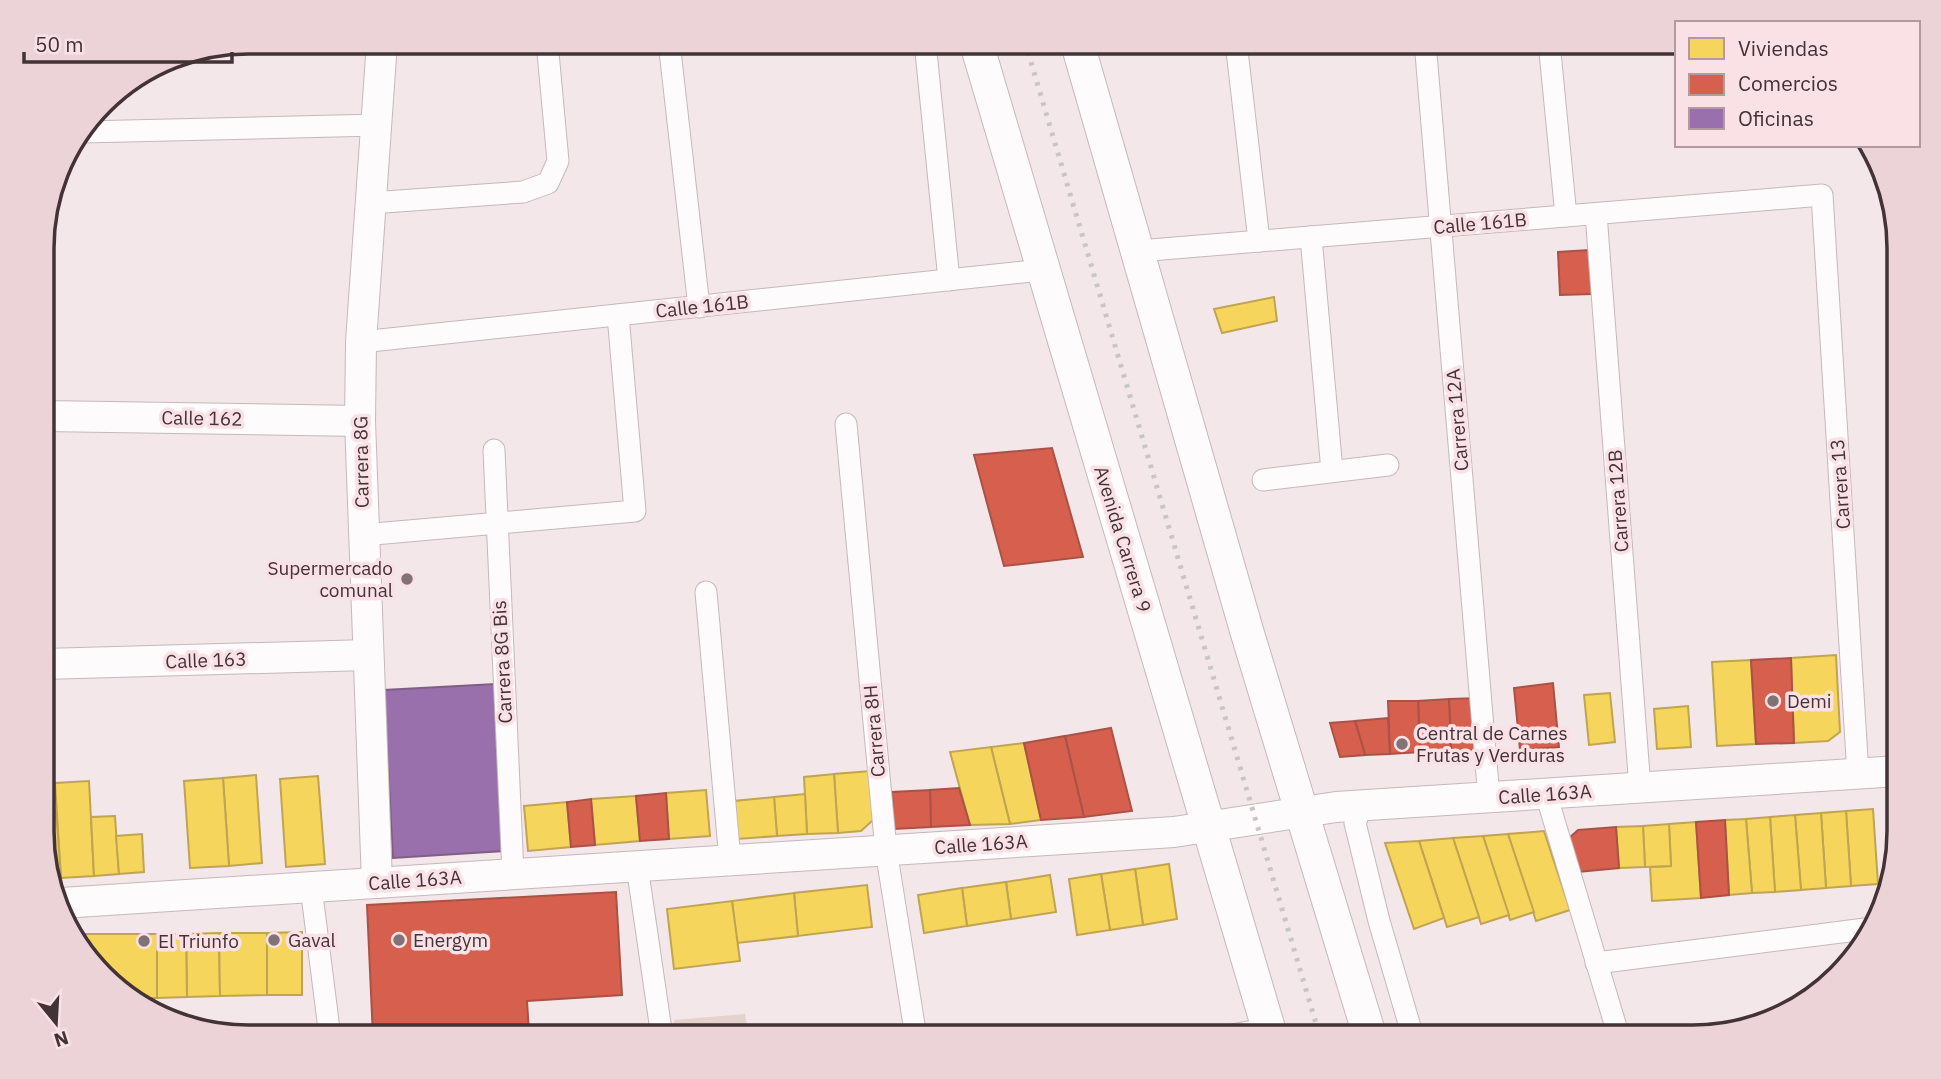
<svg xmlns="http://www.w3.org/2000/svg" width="1941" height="1079" font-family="'IBM Plex Sans',sans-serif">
	<rect width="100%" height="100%" fill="#f4e7ea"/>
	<polygon fill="#e6d2cc" points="745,1014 749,1037 675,1037 674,1020"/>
	<g fill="#f6d55c" stroke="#c0a451" stroke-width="2">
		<polygon points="1274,297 1277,321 1222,333 1214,309"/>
		<polygon points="1836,655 1840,732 1828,741 1794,743 1791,658"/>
		<polygon points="1751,660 1756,744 1717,746 1712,662"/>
		<polygon points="1610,693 1615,742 1589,745 1584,695"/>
		<polygon points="1688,706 1691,747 1657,749 1654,709"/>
		<polygon points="1024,743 1041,820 1010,824 991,747"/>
		<polygon points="991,747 1010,824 970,825 950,752"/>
		<polygon points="870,771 873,820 861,831 838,833 834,774"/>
		<polygon points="834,774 838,833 807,834 804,777"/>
		<polygon points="256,775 262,863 229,866 223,778"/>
		<polygon points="318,776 325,864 286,867 280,779"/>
		<polygon points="223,778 229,866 190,868 184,781"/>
		<polygon points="89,781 94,876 61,878 55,783"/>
		<polygon points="706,790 710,836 669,839 666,793"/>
		<polygon points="805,794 807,834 777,836 774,797"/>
		<polygon points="636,796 640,841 595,845 591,799"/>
		<polygon points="774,797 777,836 737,839 734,801"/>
		<polygon points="567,802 571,847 528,851 524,806"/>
		<polygon points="1873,809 1878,884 1851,886 1846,811"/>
		<polygon points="56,810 61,878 52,878 44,857 44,811"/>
		<polygon points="1846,811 1851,886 1826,888 1821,813"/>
		<polygon points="1821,813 1826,888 1801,890 1795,815"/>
		<polygon points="1795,815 1801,890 1775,892 1770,817"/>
		<polygon points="115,816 119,874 94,876 91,817"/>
		<polygon points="1770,817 1775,892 1752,893 1746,819"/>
		<polygon points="1746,819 1752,893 1729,895 1725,820"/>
		<polygon points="1696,822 1701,898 1652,901 1650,867 1671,866 1669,824"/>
		<polygon points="1669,824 1671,866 1645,867 1643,826"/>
		<polygon points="1643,826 1645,867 1619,868 1616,827"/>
		<polygon points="1544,831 1570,910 1536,921 1508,834"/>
		<polygon points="142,834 144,872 119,874 116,836"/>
		<polygon points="1508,834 1534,912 1510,920 1483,836"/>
		<polygon points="1483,836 1509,915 1481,924 1453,838"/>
		<polygon points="1453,838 1479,917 1447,927 1419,841"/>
		<polygon points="1419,841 1444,918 1414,929 1385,843"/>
		<polygon points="1169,864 1177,919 1143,925 1135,869"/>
		<polygon points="1135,869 1143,925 1110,930 1101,874"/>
		<polygon points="1101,874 1110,930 1077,935 1069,879"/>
		<polygon points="1050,875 1056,912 1011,919 1006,882"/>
		<polygon points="1006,882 1011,919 967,926 962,888"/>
		<polygon points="867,885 872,927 798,936 794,893"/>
		<polygon points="962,888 967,926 924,933 918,895"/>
		<polygon points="794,893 798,936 737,943 732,901"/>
		<polygon points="732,901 740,961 674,969 667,909"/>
		<polygon points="302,932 302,995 267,995 267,933"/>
		<polygon points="219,933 220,996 187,997 186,934"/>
		<polygon points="219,933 267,933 267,995 220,996"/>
		<polygon points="82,934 157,934 157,998 134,998 82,950"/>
		<polygon points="157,934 186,934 187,997 157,998"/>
	</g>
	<g fill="#d6604d" stroke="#aa5246" stroke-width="2">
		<polygon points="1589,250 1592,294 1560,295 1558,252"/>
		<polygon points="1052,448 1083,557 1004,566 974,455"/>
		<polygon points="1791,658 1794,743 1756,744 1751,660"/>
		<polygon points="1553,683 1559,747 1520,750 1514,688"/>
		<polygon points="1481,698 1482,750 1451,751 1449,699"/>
		<polygon points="1449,699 1451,751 1420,752 1418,701"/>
		<polygon points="1388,701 1418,701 1420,752 1390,754"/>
		<polygon points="1388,718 1390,754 1365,755 1355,721"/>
		<polygon points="1355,721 1365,755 1340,757 1330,723"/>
		<polygon points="1111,728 1132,811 1084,817 1065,736"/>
		<polygon points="1065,736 1084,817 1041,820 1024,743"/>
		<polygon points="959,788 970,825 931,827 930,790"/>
		<polygon points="930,790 931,827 894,829 892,792"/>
		<polygon points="666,793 669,839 640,841 636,796"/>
		<polygon points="591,799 595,845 571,847 567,802"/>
		<polygon points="1725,820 1729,895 1701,898 1696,822"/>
		<polygon points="1616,827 1619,868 1578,872 1569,838 1578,830"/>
		<polygon points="616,892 622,995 527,1001 529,1033 373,1037 367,905"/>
	</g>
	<polygon fill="#9970ab" stroke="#7f5e88" stroke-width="2" points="495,684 504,851 393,858 384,690"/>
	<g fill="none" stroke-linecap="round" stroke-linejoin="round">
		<g stroke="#c5b8bb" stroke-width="23">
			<g id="street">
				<polyline points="669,42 699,307"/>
				<polyline points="925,42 949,280"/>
				<polyline points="1236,42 1259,241"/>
				<polyline points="1425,42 1489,798"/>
				<polyline points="1549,42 1566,216"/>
				<polyline points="83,132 377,125"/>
				<polyline points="371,203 523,192 548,183 558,161 547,42"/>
				<polyline points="1596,214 1640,788"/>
				<polyline points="1311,237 1332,471"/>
				<polyline points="1138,251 1822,195 1858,774"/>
				<polyline points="361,342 1042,270"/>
				<polyline points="846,424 886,850 916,1037"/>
				<polyline points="494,450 513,874"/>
				<polyline points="1263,480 1388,465"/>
				<polyline points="363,535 635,511 618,315"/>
				<polyline points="706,592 730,860"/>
				<polyline points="1546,794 1619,1037"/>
				<polyline points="1362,806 1355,823 1379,921 1413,1037"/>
				<polyline points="637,866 662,1037"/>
				<polyline points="311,887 330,1037"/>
				<polyline points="1596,963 1873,928"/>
				<polyline points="1222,1037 1269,1028"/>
			</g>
		</g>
		<g stroke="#c5b8bb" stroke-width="32">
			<g id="secondary">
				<polyline points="44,416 360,421"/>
				<polyline points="44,664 368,655"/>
				<polyline points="377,883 360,421 361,342 382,42"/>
				<polyline points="61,903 1174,832 1336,807 1899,771"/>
			</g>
		</g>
		<g stroke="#c5b8bb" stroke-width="35">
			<g id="primary">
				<polyline points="976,42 1271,1037"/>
				<polyline points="1077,42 1247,632 1370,1037"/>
			</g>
		</g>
		<use href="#street" stroke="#fdfbfc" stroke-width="21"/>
		<use href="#secondary" stroke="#fdfbfc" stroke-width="30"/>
		<use href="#primary" stroke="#fdfbfc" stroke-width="33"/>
		<polyline stroke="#c9c4c5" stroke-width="5" stroke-dasharray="3.5 7" stroke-linecap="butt" points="1025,42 1320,1037"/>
	</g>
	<g fill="#817276" stroke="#fae1e6" stroke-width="2.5">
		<circle cx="407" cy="579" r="7"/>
		<circle cx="1773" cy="701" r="7"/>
		<circle cx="1402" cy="744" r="7"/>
		<circle cx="274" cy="940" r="7"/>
		<circle cx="399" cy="940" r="7"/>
		<circle cx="144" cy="941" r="7"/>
	</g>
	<g text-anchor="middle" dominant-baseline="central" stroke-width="7" stroke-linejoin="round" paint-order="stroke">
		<g font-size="19" fill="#433337" stroke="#fae1e6">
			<text transform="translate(1480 223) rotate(-5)">Calle 161B</text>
			<text transform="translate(702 306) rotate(-6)">Calle 161B</text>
			<text transform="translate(202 418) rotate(1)">Calle 162</text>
			<text transform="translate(1457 420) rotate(-95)">Carrera 12A</text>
			<text transform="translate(361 462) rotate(-91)">Carrera 8G</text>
			<text transform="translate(1840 484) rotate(-94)">Carrera 13</text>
			<text transform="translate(1618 501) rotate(-94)">Carrera 12B</text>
			<text transform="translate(1123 539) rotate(73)">Avenida Carrera 9</text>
			<text transform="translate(206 660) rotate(-2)">Calle 163</text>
			<text transform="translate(502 662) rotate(-93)">Carrera 8G Bis</text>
			<text transform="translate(874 731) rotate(-95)">Carrera 8H</text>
			<text transform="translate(1545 794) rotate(-4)">Calle 163A</text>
			<text transform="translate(981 844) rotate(-4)">Calle 163A</text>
			<text transform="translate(415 880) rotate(-4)">Calle 163A</text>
		</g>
		<g font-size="19" fill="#433337" stroke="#fae1e6" text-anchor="start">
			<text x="393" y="568" text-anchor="end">Supermercado<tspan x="393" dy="22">comunal</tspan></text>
			<text x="1787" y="701">Demi</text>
			<text x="1416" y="733">Central de Carnes<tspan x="1416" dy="22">Frutas y Verduras</tspan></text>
			<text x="288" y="940">Gaval</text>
			<text x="413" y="940">Energym</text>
			<text x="158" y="941">El Triunfo</text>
		</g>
	</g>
	<path d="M0 0H1941V1079H0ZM248 54H1693A194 194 0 0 1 1887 248V831A194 194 0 0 1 1693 1025H248A194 194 0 0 1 54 831V248A194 194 0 0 1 248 54Z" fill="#ebd3d8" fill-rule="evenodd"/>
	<path fill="none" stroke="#433337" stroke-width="3.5" d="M248 54H1693A194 194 0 0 1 1887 248V831A194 194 0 0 1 1693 1025H248A194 194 0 0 1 54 831V248A194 194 0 0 1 248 54Z"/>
	<rect x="1675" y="21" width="245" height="126" fill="#fae1e6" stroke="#b19ba0" stroke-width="2"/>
	<rect x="1689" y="38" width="35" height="21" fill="#f6d55c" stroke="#b19ba0" stroke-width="2"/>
	<text x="1738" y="56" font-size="21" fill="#433337">Viviendas</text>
	<rect x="1689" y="74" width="35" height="21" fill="#d6604d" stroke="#b19ba0" stroke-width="2"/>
	<text x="1738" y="91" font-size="21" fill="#433337">Comercios</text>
	<rect x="1689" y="108" width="35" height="21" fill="#9970ab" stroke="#b19ba0" stroke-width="2"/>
	<text x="1738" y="126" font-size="21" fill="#433337">Oficinas</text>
	<g transform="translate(56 1023) rotate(162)" stroke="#fae1e6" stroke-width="5" paint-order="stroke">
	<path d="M0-5L12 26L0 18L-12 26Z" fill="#433337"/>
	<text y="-10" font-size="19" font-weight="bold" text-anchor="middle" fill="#433337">N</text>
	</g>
	<path d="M24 52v10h208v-10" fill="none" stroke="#433337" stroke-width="3.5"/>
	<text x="35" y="52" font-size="21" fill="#433337" stroke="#fae1e6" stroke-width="5" paint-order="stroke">50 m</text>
</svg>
